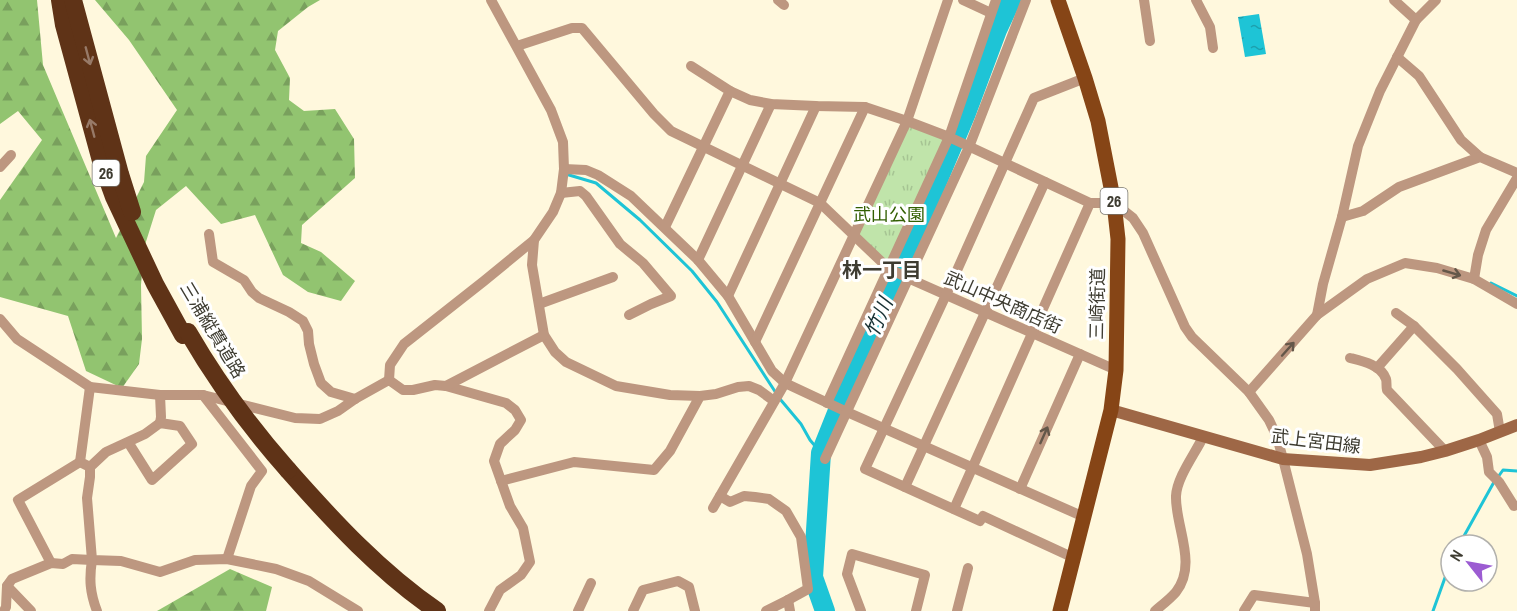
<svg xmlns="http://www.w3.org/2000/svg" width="1517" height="611" font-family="'Archivo Narrow','Noto Sans JP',sans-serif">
	<defs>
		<pattern id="forest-firs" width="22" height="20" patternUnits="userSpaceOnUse" patternTransform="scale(1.5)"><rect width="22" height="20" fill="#92c470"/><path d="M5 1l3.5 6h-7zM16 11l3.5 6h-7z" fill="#79a05d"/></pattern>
		<pattern id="park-tufts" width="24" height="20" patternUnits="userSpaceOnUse" patternTransform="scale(1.5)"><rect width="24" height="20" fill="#c0e4aa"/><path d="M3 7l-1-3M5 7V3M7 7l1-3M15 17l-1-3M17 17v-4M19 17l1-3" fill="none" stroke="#a6c493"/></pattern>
		<pattern id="water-ripples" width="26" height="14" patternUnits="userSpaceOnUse" patternTransform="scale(1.5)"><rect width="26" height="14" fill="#1ec4d6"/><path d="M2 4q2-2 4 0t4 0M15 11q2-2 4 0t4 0" fill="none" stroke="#1ca0ae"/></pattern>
	</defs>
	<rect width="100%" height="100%" fill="#fff8dd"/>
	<g fill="url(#forest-firs)">
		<polygon points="0,0 37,0 43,65 116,238 144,182 146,156 177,110 129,40 95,0 320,0 308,7 278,31 275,50 290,78 289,100 304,111 335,109 354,139 355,178 302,225 301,243 321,252 355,281 341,301 308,292 283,275 255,215 221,224 186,186 156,210 144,248 141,285 142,339 139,364 122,388 86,371 68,316 0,297 0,200 42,140 18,111 0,124"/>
		<polygon points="230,569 272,587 266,611 157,611"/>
	</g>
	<polygon fill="url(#park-tufts)" points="907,121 949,137 888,268 854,235"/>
	<polygon fill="url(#water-ripples)" points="1259,14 1266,54 1245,57 1238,17"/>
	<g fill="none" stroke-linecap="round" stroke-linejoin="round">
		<g stroke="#1ec4d6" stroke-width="3">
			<polyline points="569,175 596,183 640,220 692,271 717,302 776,393"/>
			<polyline points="1491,283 1517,296"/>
			<polyline points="780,399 801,424 810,440 821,453"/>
			<polyline points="1498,477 1503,470 1517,471"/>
			<polyline points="1459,545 1494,482"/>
			<polyline points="1433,611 1451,561"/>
		</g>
		<polyline stroke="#1ec4d6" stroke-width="20" points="825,611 813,577 821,453 843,398 915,234 966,113 997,30 1011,0"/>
		<g stroke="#bd9780" stroke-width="10">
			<polyline points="778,0 784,5"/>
			<polyline points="963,0 991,13"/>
			<polyline points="1144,0 1150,41"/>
			<polyline points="1196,0 1210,27 1213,48"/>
			<polyline points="1416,20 1436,0"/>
			<polyline points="517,46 572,28 582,28 654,114 671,131 820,203 888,268 910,279 1116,370"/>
			<polyline points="1397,57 1419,76 1461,140 1480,157"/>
			<polyline points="730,91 750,100 771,104 816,106 865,107 907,121 949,137 1090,203 1114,203 1133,218 1143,233 1185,327 1192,337 1249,392 1269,420 1277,437 1283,459 1307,554 1315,603 1315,611"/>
			<polyline points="0,167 11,155"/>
			<polyline points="564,169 586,170 598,175 631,196 698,260 728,296 772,371 785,383 847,412 1084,517"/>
			<polyline points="561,193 580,191 586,196 620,244 643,263 671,296 651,304 629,315"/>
			<polyline points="1342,217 1363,211 1399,187 1480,157 1517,173"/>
			<polyline points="665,227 730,91 691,66"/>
			<polyline points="209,234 213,262 244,280 252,292 259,298 289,312 303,321 308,331 309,344 314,364 321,383 331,392 355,399"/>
			<polyline points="534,240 532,265 544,335 555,352 566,362 616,386 670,395 700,396"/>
			<polyline points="698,260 771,104"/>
			<polyline points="1474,279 1478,255 1486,230 1517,178"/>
			<polyline points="728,296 816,106"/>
			<polyline points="539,304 613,277"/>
			<polyline points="1396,313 1414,326 1457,369 1497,414 1500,432"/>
			<polyline points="1317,315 1323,284 1342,217 1358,146 1380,91 1416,20 1394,0"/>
			<polyline points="0,319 17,339 90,387 160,395 203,395 295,418 320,419 338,411 355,399 389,380 403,390 413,390 435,385 446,386 506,403 515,410 521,420 515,430 500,444 494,461 510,506 523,528 530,562 521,575 500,590 489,611"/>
			<polyline points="755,342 865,107"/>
			<path d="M1350 358C1362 361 1381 365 1386 379 1387 382 1386 386 1387 390L1445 451"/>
			<polyline points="1377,368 1414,326"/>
			<polyline points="389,380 390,365 404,344 484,281 534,240 553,212 561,193 564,169 563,142 551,110 491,0"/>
			<polyline points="446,386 544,335"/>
			<polyline points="90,387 80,462 90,467 90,477 87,498 92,560 121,561 160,572 195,560 227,559 276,569 309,581 358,611"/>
			<polyline points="1249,392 1317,315 1367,279 1405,263 1437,268 1474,279 1517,304"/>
			<polyline points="160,395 161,417 160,423"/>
			<polyline points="203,395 262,471 251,486 227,559"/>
			<polyline points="827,403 949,137 996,0"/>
			<polyline points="1479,440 1487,457 1489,472 1499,482 1514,506"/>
			<polyline points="825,459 969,147 1026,0"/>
			<polyline points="90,467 106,452 145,434 160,423 180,426 192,444 152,480 128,442"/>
			<polyline points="501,481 574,462 654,470 670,451 700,396 716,394 738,387 749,386 759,390 774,401"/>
			<polyline points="905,487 1045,182"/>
			<polyline points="1020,489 1080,354"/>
			<polyline points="720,496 730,502 744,496 755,497 769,499 786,511 801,537 808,589 788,600"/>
			<polyline points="713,508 785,383 907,121 948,0"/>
			<polyline points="954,509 1090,203"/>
			<polyline points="1074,558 983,516 980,521 865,469 946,295 1034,98 1085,78"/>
			<polyline points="51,563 18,500 80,462"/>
			<polyline points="7,586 31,611"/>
			<path d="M4 611 6 607 7 586 12 579 51 563 63 564 72 559 92 560C89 579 90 593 97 611"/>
			<polyline points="578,611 591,583"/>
			<polyline points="633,611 643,590 678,581 689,587 695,611"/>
			<polyline points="766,611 788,600 790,611"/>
			<polyline points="861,611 847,574 852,554 925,575 916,611"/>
			<polyline points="957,611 968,568"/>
			<path d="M1155 611C1162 605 1170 599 1176 592 1198 564 1175 526 1176 496 1177 477 1195 454 1203 437"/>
			<polyline points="1244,611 1254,595 1315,603"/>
		</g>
		<polyline stroke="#9e6746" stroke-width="12" points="1111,410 1283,459 1370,465 1421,457 1445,451 1479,440 1517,425"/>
		<polyline stroke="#864516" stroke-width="15" points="1058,0 1085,78 1098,121 1114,203 1118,239 1116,370 1111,410 1060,611"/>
		<g stroke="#5f3317" stroke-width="18">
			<polyline points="60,0 64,25 101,161 114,197 155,284 183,335"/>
			<polyline points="73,0 120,174 132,212"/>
			<path d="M288 470C333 521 380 572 437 611"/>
		</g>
		<path stroke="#5f3317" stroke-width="18" d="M188 332C217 382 249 426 288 470"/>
	</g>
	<defs><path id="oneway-shaft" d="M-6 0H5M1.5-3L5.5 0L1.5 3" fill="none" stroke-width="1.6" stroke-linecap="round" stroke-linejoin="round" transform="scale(1.5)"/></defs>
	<g stroke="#977a68">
		<use href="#oneway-shaft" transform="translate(88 56) rotate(75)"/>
		<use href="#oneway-shaft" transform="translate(92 128) rotate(-105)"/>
	</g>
	<g stroke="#645749">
		<use href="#oneway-shaft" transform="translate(1452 273) rotate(16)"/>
		<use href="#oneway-shaft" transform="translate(1288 349) rotate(-48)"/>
		<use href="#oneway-shaft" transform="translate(1044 435) rotate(-66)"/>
	</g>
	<g text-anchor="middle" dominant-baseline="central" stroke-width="6" stroke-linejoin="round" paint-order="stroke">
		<g fill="#fff" stroke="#78766f" stroke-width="1.5">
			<rect x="92.5" y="160" width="27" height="26" rx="4.5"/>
			<rect x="1100.5" y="188" width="27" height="26" rx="4.5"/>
		</g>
		<g font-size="16" font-weight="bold" fill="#3e3c31">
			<text x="106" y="173">26</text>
			<text x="1114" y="201">26</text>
		</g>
		<g font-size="18" fill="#325f02" stroke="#fff">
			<text x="889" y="214">武山公園</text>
		</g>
		<g font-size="18" fill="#3e3c31" stroke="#fff">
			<text transform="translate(1003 302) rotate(24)">武山中央商店街</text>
			<text transform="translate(1097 304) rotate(-89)">三崎街道</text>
			<text transform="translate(213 330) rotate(59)">三浦縦貫道路</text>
			<text transform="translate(1316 441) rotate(7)">武上宮田線</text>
		</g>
		<g font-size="20" font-weight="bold" fill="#3e3c31" stroke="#fff">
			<text x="882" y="269">林一丁目</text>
		</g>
		<g font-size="20" font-style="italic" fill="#173033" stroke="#fff">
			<text transform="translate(878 317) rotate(-67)">竹川</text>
		</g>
	</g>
	<g transform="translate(1469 563) rotate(301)"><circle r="28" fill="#ffffff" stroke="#b2b1ad" stroke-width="1.5"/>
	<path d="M0-4.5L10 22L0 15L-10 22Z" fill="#9c5cd2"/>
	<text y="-9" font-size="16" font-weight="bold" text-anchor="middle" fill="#3e3c31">N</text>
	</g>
</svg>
